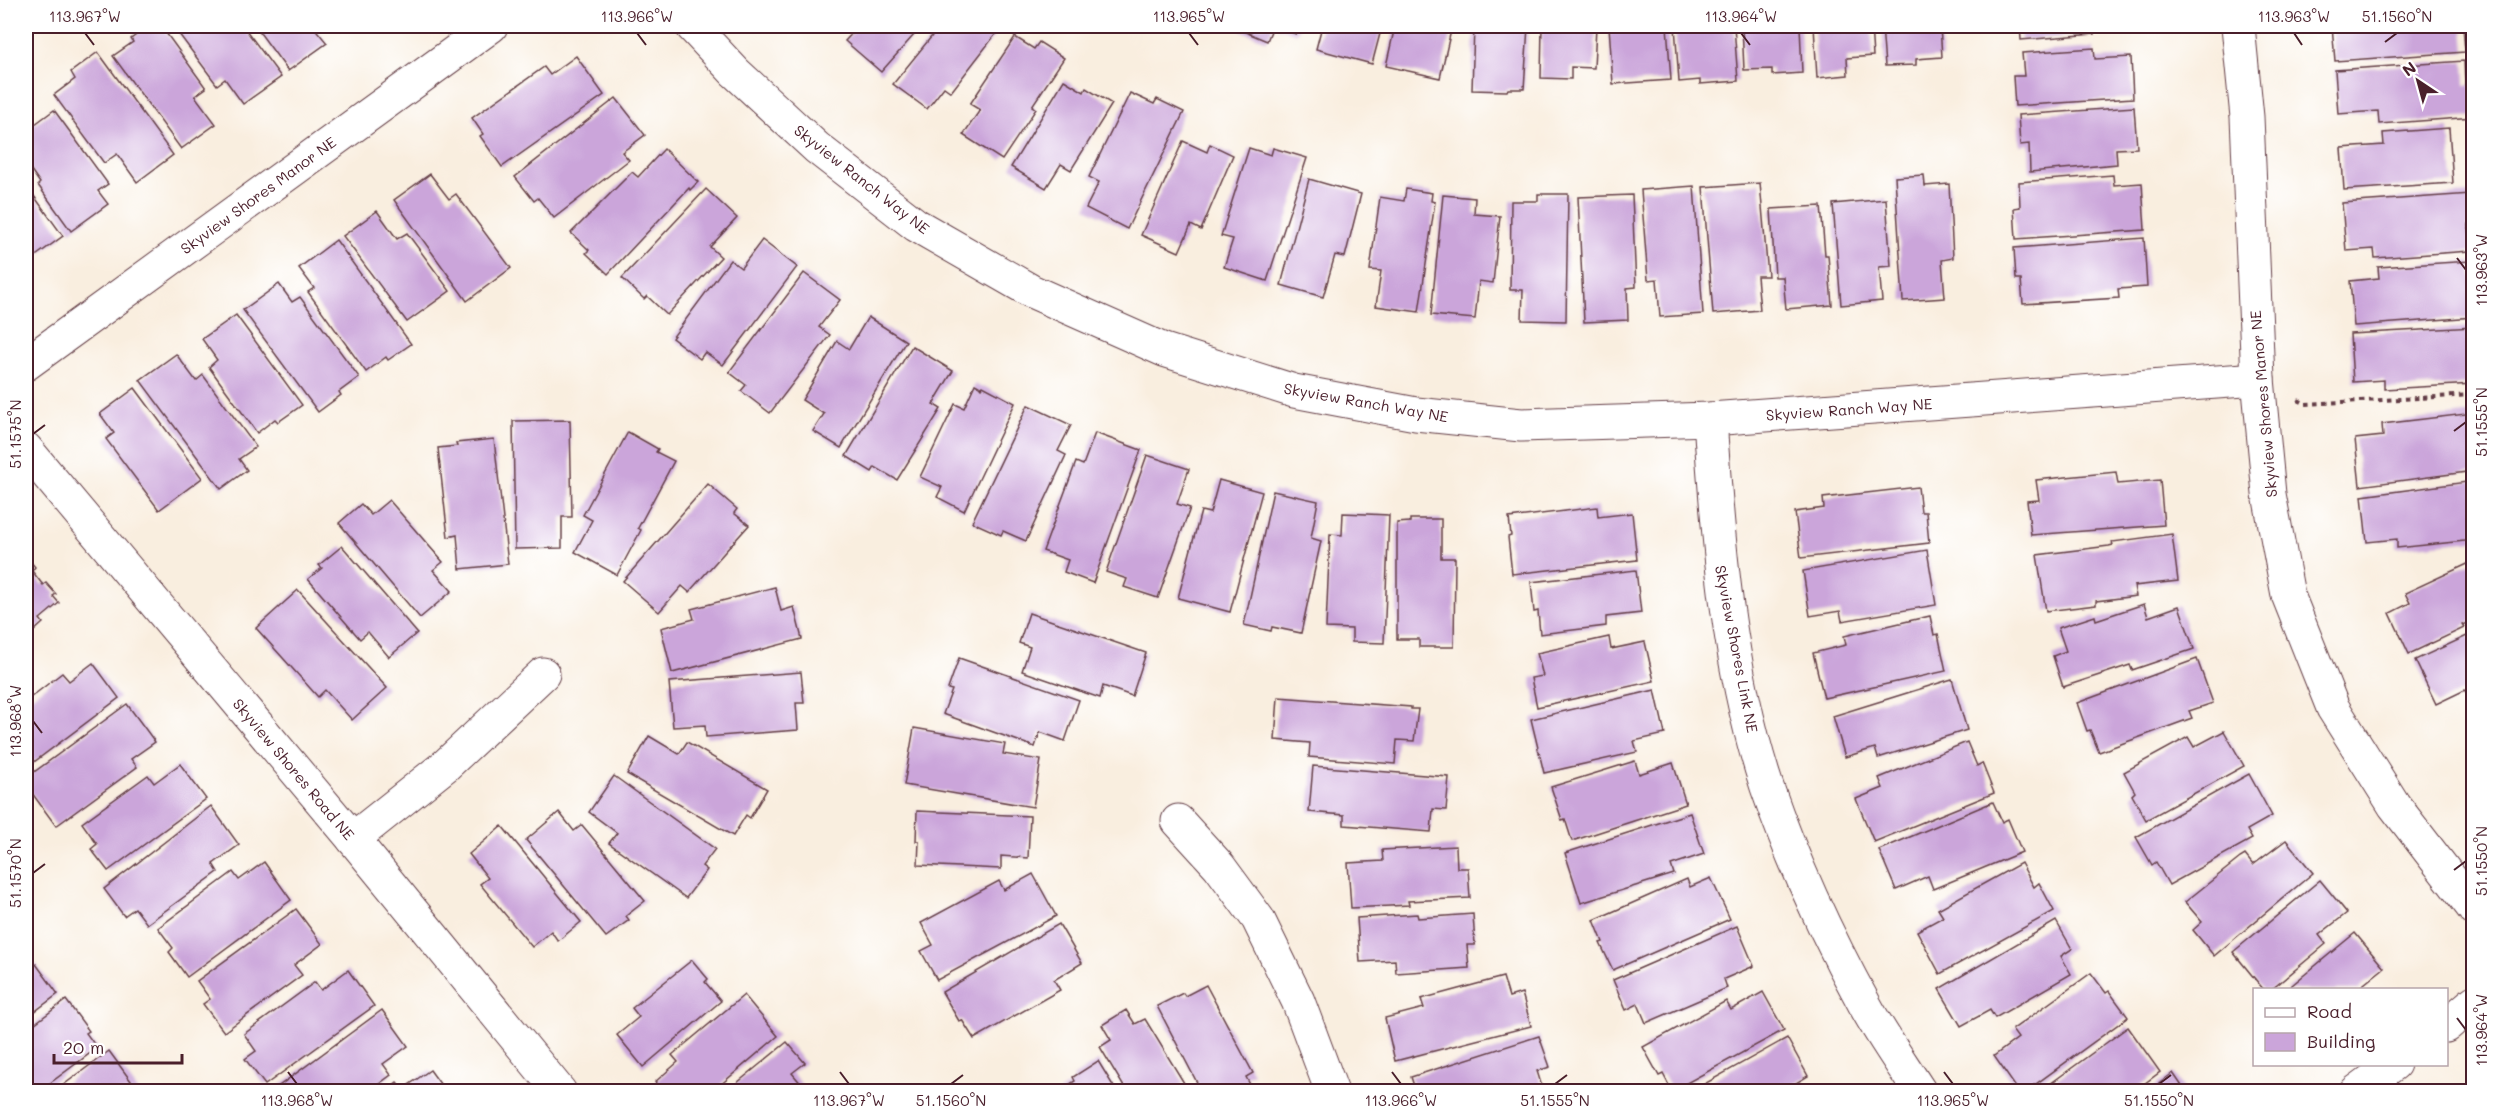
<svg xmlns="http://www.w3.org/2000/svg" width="2499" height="1117" font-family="Mali,sans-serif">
	<rect width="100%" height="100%" fill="#fff"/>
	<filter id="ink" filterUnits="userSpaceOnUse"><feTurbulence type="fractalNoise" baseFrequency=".0167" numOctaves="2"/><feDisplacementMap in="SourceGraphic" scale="12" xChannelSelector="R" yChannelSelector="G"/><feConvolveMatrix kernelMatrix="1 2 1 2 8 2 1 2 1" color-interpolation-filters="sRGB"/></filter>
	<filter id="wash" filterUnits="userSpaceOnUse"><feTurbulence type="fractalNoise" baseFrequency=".008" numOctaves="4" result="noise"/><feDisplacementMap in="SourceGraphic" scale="24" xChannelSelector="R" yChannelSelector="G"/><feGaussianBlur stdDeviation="1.35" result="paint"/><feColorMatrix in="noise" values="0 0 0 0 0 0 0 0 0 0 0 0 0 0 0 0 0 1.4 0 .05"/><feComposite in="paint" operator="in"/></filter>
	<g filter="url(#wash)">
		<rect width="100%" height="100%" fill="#f9eedf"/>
		<g id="blocks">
			<g fill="#cba5da">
				<polygon points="148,26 161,26 206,88 195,96 216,124 181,149 113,56 133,42 131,39"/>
				<polygon points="173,26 243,26 281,77 243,104 225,79 217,85"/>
				<polygon points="255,26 313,26 327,43 288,71"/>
				<polygon points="859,26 922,26 881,72 845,41"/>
				<polygon points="940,26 1002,26 951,92 944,87 927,109 893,84"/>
				<polygon points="1237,26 1273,26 1267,41 1236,28"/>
				<polygon points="1275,26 1300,26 1296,34"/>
				<polygon points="1322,26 1382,26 1372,64 1316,49"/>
				<polygon points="1395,26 1452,26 1440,78 1386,66"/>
				<polygon points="1474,26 1528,26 1524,89 1508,89 1507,91 1472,90"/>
				<polygon points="1542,26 1596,26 1594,68 1571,67 1571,79 1541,78"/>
				<polygon points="1609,26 1667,26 1671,80 1613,84"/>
				<polygon points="1675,26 1734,26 1738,81 1700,84 1700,80 1679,82"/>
				<polygon points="1742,26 1800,26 1802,73 1772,75 1772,69 1744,70"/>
				<polygon points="1814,26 1871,26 1873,56 1847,58 1848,75 1817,78"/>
				<polygon points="1882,26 1940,26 1942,57 1916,59 1916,65 1885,66"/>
				<polygon points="2020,26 2093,26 2094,34 2021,40"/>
				<polygon points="2332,26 2463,26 2465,52 2335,61"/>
				<polygon points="1015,37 1034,49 1039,42 1064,58 1032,106 1036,109 1002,160 963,135 980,110 970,104"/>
				<polygon points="2094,48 2095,59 2131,57 2133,98 2015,106 2013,76 2024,76 2022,53"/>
				<polygon points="98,52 173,155 137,182 117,154 104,163 54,95 75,79 71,72"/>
				<polygon points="576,56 604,95 502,167 480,136 483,134 472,118 544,67 550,75"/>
				<polygon points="2464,61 2465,85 2473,84 2474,117 2379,124 2378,111 2338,114 2335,70"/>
				<polygon points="1064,80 1084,92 1086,88 1112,104 1071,170 1061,164 1046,188 1011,167"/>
				<polygon points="1130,93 1154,104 1157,99 1184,112 1127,229 1086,208 1099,182 1089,177"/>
				<polygon points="616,98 645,135 622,152 629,160 554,218 538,198 534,201 515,177"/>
				<polygon points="2134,107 2137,148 2116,149 2117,164 2030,172 2029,144 2020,145 2018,115"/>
				<polygon points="54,110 108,184 98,191 108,204 71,231 38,185 40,183 26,163 26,116 28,115 35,124"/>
				<polygon points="2449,128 2453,183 2344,190 2341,148 2384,145 2383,133"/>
				<polygon points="1183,141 1207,152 1210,144 1233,155 1201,230 1191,225 1179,252 1141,235"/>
				<polygon points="1249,148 1271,155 1273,148 1307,158 1267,281 1224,267 1233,239 1221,236"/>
				<polygon points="664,149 698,182 690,190 689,188 608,274 586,253 589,250 571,233 632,172 638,177"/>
				<polygon points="430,174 449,199 456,194 511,268 467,301 394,200"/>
				<polygon points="1924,175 1925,186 1949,184 1953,258 1942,260 1945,298 1903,301 1895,177"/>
				<polygon points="2113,175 2114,185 2142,183 2145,230 2016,239 2014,208 2020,207 2019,182"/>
				<polygon points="1309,179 1361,194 1345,257 1335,255 1323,297 1281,285"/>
				<polygon points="1760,183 1768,276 1757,276 1760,310 1713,314 1703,187"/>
				<polygon points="26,185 63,236 26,263"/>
				<polygon points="1694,186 1703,314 1660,317 1657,279 1648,280 1641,190"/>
				<polygon points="706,189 737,218 710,247 721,257 667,315 647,296 644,299 622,278"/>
				<polygon points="1406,189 1432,193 1431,201 1435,202 1419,312 1376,306 1381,271 1370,270 1380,197 1404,201"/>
				<polygon points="1538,194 1568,194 1566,321 1522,320 1523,290 1510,290 1511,201 1538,201"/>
				<polygon points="2471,194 2473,224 2468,224 2470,251 2375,258 2374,249 2346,251 2342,203"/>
				<polygon points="1443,195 1475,198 1474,214 1500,216 1493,283 1479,281 1475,319 1431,315"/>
				<polygon points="1632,195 1636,287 1627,288 1628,320 1584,322 1578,197"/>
				<polygon points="1886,199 1891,266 1879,267 1882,301 1841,305 1833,204"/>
				<polygon points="1821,206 1825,255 1828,255 1832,305 1786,309 1783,277 1775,277 1771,209"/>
				<polygon points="377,211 397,239 407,233 450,291 407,322 343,236"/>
				<polygon points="2144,238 2147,287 2118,289 2119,298 2023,304 2021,279 2016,279 2014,248"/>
				<polygon points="336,240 411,344 388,360 386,357 366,372 308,292 314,288 299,268"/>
				<polygon points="762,240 797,267 723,365 705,352 700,359 672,338 730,260 741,268"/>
				<polygon points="2471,261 2474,317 2354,326 2350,281 2379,278 2378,267"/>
				<polygon points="804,273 840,300 819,327 830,335 770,413 741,391 746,385 729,372"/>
				<polygon points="279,284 292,302 300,297 359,377 339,392 341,395 318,412 243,310"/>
				<polygon points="236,315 302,405 278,422 275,419 257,433 209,367 217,360 202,339"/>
				<polygon points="868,317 906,341 841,448 813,431 824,414 802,400 837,341 849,349"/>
				<polygon points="2474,327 2474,384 2384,389 2384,380 2353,382 2350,334"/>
				<polygon points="912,346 953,371 933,404 941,409 897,480 875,467 872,472 846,456"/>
				<polygon points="176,354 196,381 203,375 256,447 239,459 247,470 221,489 140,380"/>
				<polygon points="975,384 982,388 983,386 1015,403 964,511 937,497 942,487 920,477 955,404 964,408"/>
				<polygon points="135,388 202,478 159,510 106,439 114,433 100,414"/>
				<polygon points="1028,405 1071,425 1058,451 1066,455 1026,541 1003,531 1001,535 972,522"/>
				<polygon points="2474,413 2474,471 2360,486 2355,439 2383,436 2382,424"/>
				<polygon points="570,420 572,517 562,517 562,548 515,549 513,421"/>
				<polygon points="628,432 658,449 656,452 674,461 638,528 641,530 617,575 575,552 592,520 583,515"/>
				<polygon points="1095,433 1141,450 1093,583 1064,572 1068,560 1043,551 1076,462 1083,465"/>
				<polygon points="494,439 508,564 460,569 457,535 448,537 438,448 457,446 456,443"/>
				<polygon points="1147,455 1189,469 1177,504 1190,508 1158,598 1124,587 1127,579 1106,572"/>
				<polygon points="2116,472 2118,484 2160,480 2164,525 2031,535 2027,501 2039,500 2036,480"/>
				<polygon points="1219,480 1262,492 1230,612 1178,598 1201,511 1210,513"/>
				<polygon points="2474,481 2474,540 2397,548 2397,539 2367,542 2362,496"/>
				<polygon points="708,484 737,509 734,513 749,525 689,592 682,586 659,612 623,581"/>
				<polygon points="1918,487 1921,512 1926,512 1929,543 1801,558 1795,512 1824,508 1823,498"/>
				<polygon points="1273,491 1318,501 1311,538 1321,541 1301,633 1272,627 1271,631 1244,625"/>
				<polygon points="389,500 443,562 433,570 452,591 420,618 339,523 361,504 371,515"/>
				<polygon points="1597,507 1598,517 1632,513 1637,560 1512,574 1508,537 1511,536 1509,518"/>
				<polygon points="1343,513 1389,515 1384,643 1352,642 1352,629 1326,628 1330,534 1342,535"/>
				<polygon points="1410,519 1441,519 1441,558 1455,558 1454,647 1419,647 1419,639 1397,639 1397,523 1410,522"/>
				<polygon points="2172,534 2178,581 2134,586 2136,596 2096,601 2096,605 2046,611 2037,555 2109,546 2113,545 2112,542"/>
				<polygon points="342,546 417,633 389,657 368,632 360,639 308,579 322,568 319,565"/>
				<polygon points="1927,550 1936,605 1842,621 1840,611 1810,616 1803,571"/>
				<polygon points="26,556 35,567 32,571 43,585 46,583 56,594 53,596 59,603 40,619 43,623 26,638"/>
				<polygon points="2474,561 2474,620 2462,625 2464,628 2409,654 2390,613 2410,603 2405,593"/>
				<polygon points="1636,570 1641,613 1606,617 1606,626 1540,634 1538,611 1534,612 1531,582"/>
				<polygon points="775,587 781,611 794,607 802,639 672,673 661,628 694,619 691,609"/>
				<polygon points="298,590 387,688 352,720 325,690 318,697 256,628"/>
				<polygon points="2144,604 2148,617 2179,606 2194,649 2132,670 2130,665 2063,687 2053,656 2066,651 2058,628 2095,616 2096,620"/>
				<polygon points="1029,613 1146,653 1132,696 1103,686 1100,698 1022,671 1030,647 1019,643"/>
				<polygon points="1930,616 1934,635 1938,634 1946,671 1824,698 1813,653 1846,645 1844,636"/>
				<polygon points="2469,635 2470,638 2474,636 2474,696 2469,698 2465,690 2436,704 2415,660"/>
				<polygon points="1609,637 1611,649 1645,642 1654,681 1537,707 1531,678 1543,676 1537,653"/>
				<polygon points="959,658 1079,700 1065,741 1040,732 1035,747 943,714 952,690 948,689"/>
				<polygon points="2197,659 2213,703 2189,711 2192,718 2099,752 2090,730 2087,731 2077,703"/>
				<polygon points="93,663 119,698 26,768 26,701 62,673 69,681"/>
				<polygon points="801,672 804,703 796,703 798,730 706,737 705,725 673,727 669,682"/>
				<polygon points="1952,679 1967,730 1878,758 1875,748 1845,757 1833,716"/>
				<polygon points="1655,690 1665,734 1634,741 1637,752 1544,773 1531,719"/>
				<polygon points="1278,697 1411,707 1411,709 1418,709 1414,741 1397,740 1395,764 1309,757 1310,743 1275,740"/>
				<polygon points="127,704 155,742 131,759 137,767 56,826 26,785 26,778"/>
				<polygon points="914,728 1005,744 1003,754 1041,760 1033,807 904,785"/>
				<polygon points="2224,731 2244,766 2146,820 2132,795 2135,792 2124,772 2188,737 2194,747"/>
				<polygon points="649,736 679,754 687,742 767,789 750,818 746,815 733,836 627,774"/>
				<polygon points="1967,742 1977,766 1982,763 1994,793 1874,842 1856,799 1883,788 1879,778"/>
				<polygon points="1635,761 1639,774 1673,763 1686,804 1572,841 1565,819 1562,820 1551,787"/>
				<polygon points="180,764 206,799 108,871 91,849 97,844 82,823 148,775 154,783"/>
				<polygon points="1313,766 1449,777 1446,810 1433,809 1431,832 1344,825 1344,815 1309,812"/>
				<polygon points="2249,774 2272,816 2247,830 2252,839 2169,885 2156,862 2152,865 2136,837"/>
				<polygon points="614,776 715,849 702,866 707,870 686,898 609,843 617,833 589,812"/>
				<polygon points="1993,802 2002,822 2008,819 2022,852 1933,889 1928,876 1896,890 1879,850"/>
				<polygon points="211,806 239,845 213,864 218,872 147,924 135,908 124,916 104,889"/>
				<polygon points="917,811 1030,816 1028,858 1001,856 1001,869 918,865 919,841 916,841"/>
				<polygon points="559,812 574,831 582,825 645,901 626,916 629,920 606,937 526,840"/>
				<polygon points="1690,813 1704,854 1671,865 1674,874 1581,903 1565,853"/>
				<polygon points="502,826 581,922 558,941 551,931 532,947 480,884 488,878 469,854"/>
				<polygon points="2286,840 2313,873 2214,956 2193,930 2202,922 2185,902 2240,858 2245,855 2253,865"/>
				<polygon points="1456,846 1457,868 1468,868 1470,898 1408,901 1409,905 1351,908 1348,863 1383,861 1382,850"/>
				<polygon points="264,862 291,900 187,977 169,952 173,948 158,928 233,872 239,880"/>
				<polygon points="2021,863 2034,887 2039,883 2054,911 1940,974 1917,931 1943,917 1938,909"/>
				<polygon points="1033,874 1056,916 937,980 921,951 933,945 921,923 999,881 1004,890"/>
				<polygon points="1711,878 1730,919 1613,970 1600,943 1603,942 1594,920 1687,879 1690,887"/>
				<polygon points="2320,880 2347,913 2319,935 2326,944 2271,990 2264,990 2233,952"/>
				<polygon points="296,909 322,944 294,965 302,975 224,1032 203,1004 210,999 197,981"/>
				<polygon points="1417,914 1418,918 1473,914 1475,945 1467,945 1469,968 1396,973 1395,960 1360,962 1357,918"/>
				<polygon points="2056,921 2072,949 2061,956 2071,974 1995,1018 1990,1010 1961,1026 1939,989"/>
				<polygon points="1059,924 1082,963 1054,980 1060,990 974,1039 962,1020 959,1021 942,992"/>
				<polygon points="1737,926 1754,966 1724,979 1727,988 1646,1023 1638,1004 1626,1010 1613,980"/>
				<polygon points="2355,933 2384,968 2359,988 2360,990 2286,990"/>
				<polygon points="26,957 32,966 36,964 58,994 26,1018"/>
				<polygon points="692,960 708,979 705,982 721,1001 643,1067 617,1035 639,1017 632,1008"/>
				<polygon points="348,970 374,1006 265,1085 245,1059 256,1051 244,1034 315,982 321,990"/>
				<polygon points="2091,973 2106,993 2109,991 2128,1017 2025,1092 2019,1092 1994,1056 2018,1038 2012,1030"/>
				<polygon points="1503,977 1509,997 1522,993 1531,1026 1395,1061 1385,1018 1424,1008 1421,999"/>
				<polygon points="1206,985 1253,1073 1246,1077 1254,1092 1202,1092 1157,1006 1183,993 1185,996"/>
				<polygon points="1763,992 1784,1030 1672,1091 1663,1074 1659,1076 1643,1047 1726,1001 1731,1010"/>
				<polygon points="744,995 778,1036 712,1092 662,1092 655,1082 678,1062 672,1055"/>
				<polygon points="66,1000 89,1031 86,1033 97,1048 38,1092 26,1092 26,1030"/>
				<polygon points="382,1010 408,1046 383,1064 391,1075 368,1092 283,1092 279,1086"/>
				<polygon points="1126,1010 1135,1024 1145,1019 1184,1083 1177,1087 1180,1092 1127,1092 1100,1047 1111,1040 1102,1025"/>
				<polygon points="2128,1027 2160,1072 2133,1092 2039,1092"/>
				<polygon points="1539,1036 1550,1067 1537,1071 1543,1090 1416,1092 1411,1077"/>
				<polygon points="1787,1038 1808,1076 1781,1092 1690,1092"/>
				<polygon points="787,1042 805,1063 792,1073 808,1092 726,1092"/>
				<polygon points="109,1051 139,1092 54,1092"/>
				<polygon points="1098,1061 1117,1092 1058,1092 1075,1081 1073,1077"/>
				<polygon points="430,1070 446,1092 384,1092 397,1082 403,1089"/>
				<polygon points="2173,1073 2186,1092 2148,1092"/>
			</g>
		</g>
	</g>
	<g filter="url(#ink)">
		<use href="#blocks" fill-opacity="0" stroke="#643e46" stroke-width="1.5"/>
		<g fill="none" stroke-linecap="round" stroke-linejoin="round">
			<g stroke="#643e46" stroke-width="35">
				<g id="street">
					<polyline points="692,26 735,72 817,148 916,225 1031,291 1164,350 1294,391 1416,414 1521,425 1710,419 2258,379"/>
					<polyline points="2238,26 2247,117 2258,379 2269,494 2288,595 2333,708 2394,805 2474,909"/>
					<polyline points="26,364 491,26"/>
					<path d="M1710 419C1718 543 1728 669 1767 787 1793 862 1828 938 1866 1007 1882 1036 1902 1064 1920 1092"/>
					<polyline points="26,449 353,839 560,1092"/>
					<polyline points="1178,821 1219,866 1258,919 1298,1001 1332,1092"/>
					<polyline points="353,839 446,765 543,674"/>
					<polyline points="2446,1026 2474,1002"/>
					<polyline points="2356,1092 2394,1064"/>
				</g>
			</g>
			<polyline stroke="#643e46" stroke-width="4" stroke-dasharray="4.5 4.5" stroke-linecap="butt" points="2298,400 2306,404 2474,395"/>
			<use href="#street" stroke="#fff" stroke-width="33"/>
		</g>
	</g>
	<path fill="none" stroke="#4a1f2b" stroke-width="2" d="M85 33 94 45M637 33 646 45M1189 33 1198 45M1741 33 1750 45M2294 33 2302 45M2385 42 2397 33M2457 258 2466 270M2454 431 2466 422M33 434 45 425M33 721 42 733M2454 870 2466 861M33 873 45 864M2457 1018 2466 1030M288 1072 297 1084M840 1072 849 1084M1392 1072 1401 1084M1944 1072 1953 1084M951 1084 963 1075M1555 1084 1567 1075M2159 1084 2171 1075"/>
	<g text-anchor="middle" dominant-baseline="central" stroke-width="6" stroke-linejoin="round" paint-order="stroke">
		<g font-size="15" fill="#4a1f2b" stroke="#fff">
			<text transform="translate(862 179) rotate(38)">Skyview Ranch Way NE</text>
			<text transform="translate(258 195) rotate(-36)">Skyview Shores Manor NE</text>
			<text transform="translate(1366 402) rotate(10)">Skyview Ranch Way NE</text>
			<text transform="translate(2263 404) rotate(-95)">Skyview Shores Manor NE</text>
			<text transform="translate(1849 409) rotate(-4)">Skyview Ranch Way NE</text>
			<text transform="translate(1737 649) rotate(79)">Skyview Shores Link NE</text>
			<text transform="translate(294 769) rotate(50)">Skyview Shores Road NE</text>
		</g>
	</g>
	<rect width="2499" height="1117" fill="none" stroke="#fff" stroke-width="66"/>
	<rect x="2253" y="988" width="195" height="78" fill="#ffffff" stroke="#b7a5aa" stroke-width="1.5"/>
	<rect x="2265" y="1008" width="30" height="9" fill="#ffffff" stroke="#b7a5aa" stroke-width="1.5"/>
	<text x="2307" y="1018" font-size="18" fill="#4a1f2b">Road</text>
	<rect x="2265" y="1033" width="30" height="18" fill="#cba5da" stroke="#b7a5aa" stroke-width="1.5"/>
	<text x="2307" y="1048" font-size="18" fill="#4a1f2b">Building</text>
	<g transform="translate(2418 81) rotate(324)" stroke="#ffffff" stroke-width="4.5" paint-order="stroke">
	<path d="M0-4.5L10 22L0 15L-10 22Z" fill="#4a1f2b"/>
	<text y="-9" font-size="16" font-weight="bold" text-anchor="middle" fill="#4a1f2b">N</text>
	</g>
	<path d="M54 1054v9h128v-9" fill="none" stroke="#4a1f2b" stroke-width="3"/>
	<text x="63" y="1054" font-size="18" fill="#4a1f2b" stroke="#ffffff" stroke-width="4.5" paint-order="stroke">20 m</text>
	<rect x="33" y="33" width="2433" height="1051" fill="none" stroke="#4a1f2b" stroke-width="2"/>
	<g font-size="15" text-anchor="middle" fill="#4a1f2b">
		<text x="85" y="22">113.967°W</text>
		<text x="637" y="22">113.966°W</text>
		<text x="1189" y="22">113.965°W</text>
		<text x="1741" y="22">113.964°W</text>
		<text x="2294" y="22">113.963°W</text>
		<text x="2397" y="22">51.1560°N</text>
		<text transform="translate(2482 270) rotate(-90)" y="5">113.963°W</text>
		<text transform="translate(2482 422) rotate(-90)" y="5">51.1555°N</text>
		<text transform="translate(16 434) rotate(-90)" y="5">51.1575°N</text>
		<text transform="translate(16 721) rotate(-90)" y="5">113.968°W</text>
		<text transform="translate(2482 861) rotate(-90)" y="5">51.1550°N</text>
		<text transform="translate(16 873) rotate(-90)" y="5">51.1570°N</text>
		<text transform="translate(2482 1030) rotate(-90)" y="5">113.964°W</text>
		<text x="297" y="1106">113.968°W</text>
		<text x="849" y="1106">113.967°W</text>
		<text x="951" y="1106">51.1560°N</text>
		<text x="1401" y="1106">113.966°W</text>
		<text x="1555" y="1106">51.1555°N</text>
		<text x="1953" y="1106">113.965°W</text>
		<text x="2159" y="1106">51.1550°N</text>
	</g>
</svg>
